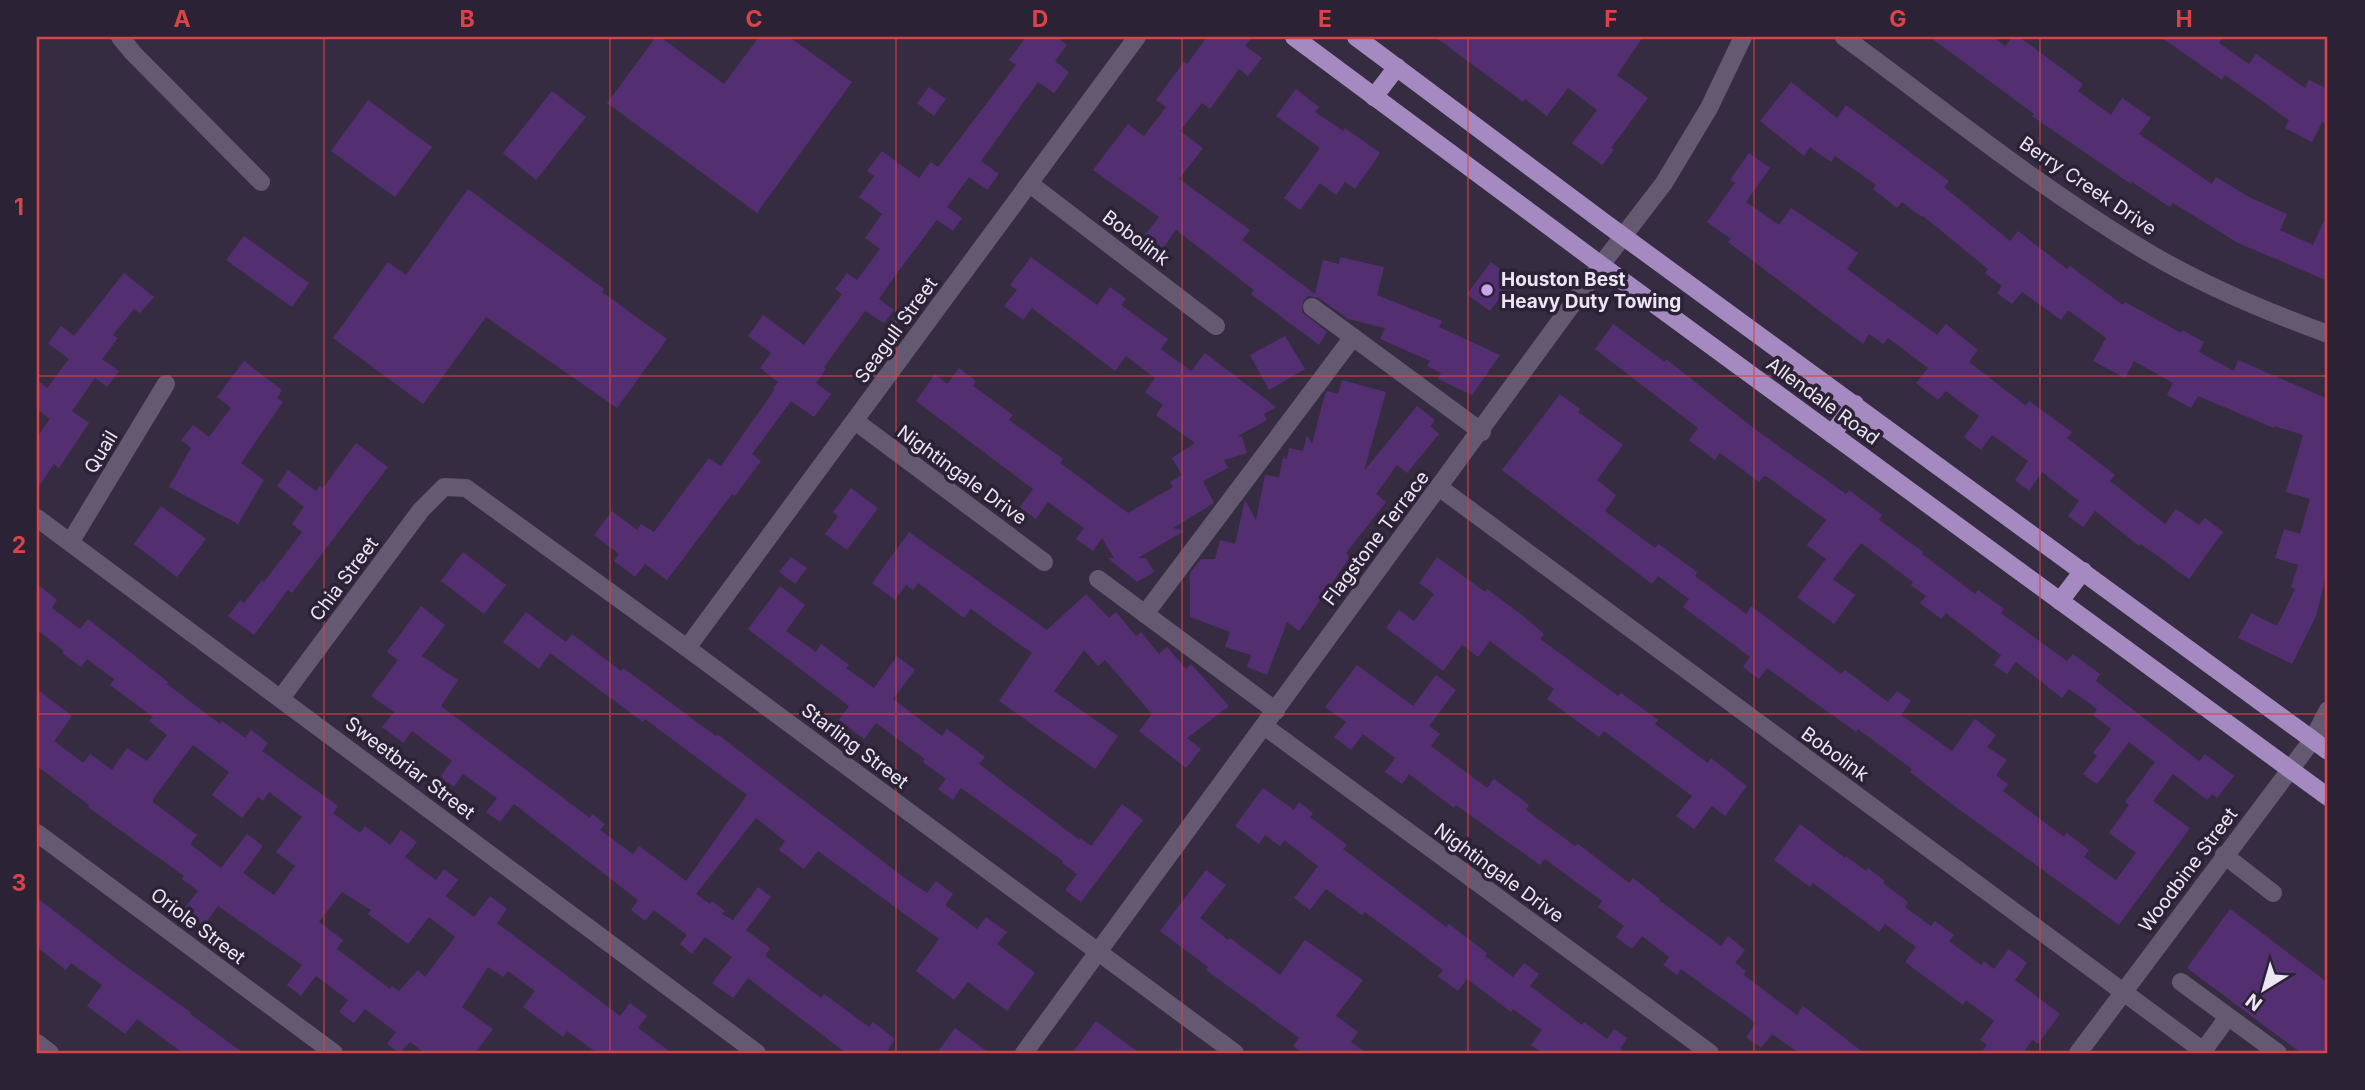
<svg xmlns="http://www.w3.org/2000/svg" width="2365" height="1090" font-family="Inter,sans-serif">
	<rect width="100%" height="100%" fill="#362c41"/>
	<g fill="#532f72" fill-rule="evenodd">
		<polygon points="656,37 660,37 724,84 759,37 789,37 852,82 757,213 607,103"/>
		<polygon points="1026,37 1056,37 1067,45 1055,61 1069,72 1054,93 1038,82 981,161 999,174 987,190 969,177 947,207 962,218 953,231 937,220 895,276 879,299 894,310 884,323 865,311 824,367 826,369 816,383 831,394 814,417 791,401 752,454 761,461 735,496 732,494 667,580 645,564 635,577 614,561 619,554 594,535 612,511 637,530 641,524 654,532 709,458 721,466 775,389 773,388 778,382 760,368 771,353 748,336 763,315 804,345 842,294 835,289 847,273 857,280 880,249 865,238 882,214 859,197 874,176 867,171 882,151 919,178 931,162 938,167 1016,65 1009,60"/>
		<polygon points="1207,37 1252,37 1245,46 1262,58 1248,76 1239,69 1210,109 1202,103 1180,131 1203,148 1179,179 1250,230 1242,240 1315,294 1323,260 1339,264 1340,257 1384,267 1377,295 1442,321 1439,327 1500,355 1472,395 1438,379 1441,373 1427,366 1430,361 1380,339 1385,328 1348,319 1319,298 1308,296 1303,301 1302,312 1327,332 1319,345 1251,294 1254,290 1176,230 1163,248 1145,235 1159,217 1093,170 1128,124 1144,136 1166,107 1156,100 1184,62 1187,64"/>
		<polygon points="1435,37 1643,37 1617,75 1648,98 1611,148 1614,150 1602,165 1572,143 1597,110 1568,88 1547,116 1525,99 1523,102"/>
		<polygon points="1930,37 1993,37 2005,46 2012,37 2019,37 2083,84 2078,91 2111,115 2122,98 2151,118 2139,134 2212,184 2216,177 2249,197 2287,214 2280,230 2313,245 2328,212 2328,281 2238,243 2173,203 2170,207 2132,182 2131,184 2032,116 2034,114"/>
		<polygon points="2161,37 2223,37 2219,43 2249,64 2256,54 2305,88 2309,80 2328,89 2328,125 2322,122 2312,142 2285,128 2289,120 2225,75 2222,80"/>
		<polygon points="1791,82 1837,118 1846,105 1879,129 1949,181 1944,187 2010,241 2018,231 2067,269 2070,266 2123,305 2125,302 2181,333 2182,330 2204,342 2199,352 2234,371 2238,360 2328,399 2328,568 2316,616 2292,664 2238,638 2251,613 2277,626 2295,589 2291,587 2298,565 2275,558 2284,529 2300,534 2310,499 2286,492 2303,435 2275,426 2274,428 2198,396 2191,408 2167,395 2173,383 2134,361 2125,378 2093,361 2106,338 2068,310 2061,320 2022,292 2012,304 1997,293 2002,286 1985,273 1988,269 1923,216 1922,217 1902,202 1897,208 1873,189 1876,185 1835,156 1831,162 1810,147 1804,156 1760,121"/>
		<polygon points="929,87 946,99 934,116 917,103"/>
		<polygon points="1296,89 1319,107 1315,112 1343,131 1345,128 1380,153 1355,189 1345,182 1336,195 1320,183 1300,210 1284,198 1320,148 1276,116"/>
		<polygon points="552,91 586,117 536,180 503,153"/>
		<polygon points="368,100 432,147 395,197 331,151"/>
		<polygon points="1749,153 1770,168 1746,202 1779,225 1791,208 1858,253 1847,269 1937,335 1946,324 1978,350 1969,362 2026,406 2029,401 2072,432 2067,438 2115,475 2110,481 2165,524 2176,509 2199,525 2205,518 2223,532 2189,579 2141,544 2139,546 2095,511 2083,527 2068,516 2079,501 2042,472 2029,491 2015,480 2028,461 1992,435 1981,450 1964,437 1979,416 1946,391 1938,400 1916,383 1928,368 1888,338 1883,344 1869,334 1863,344 1728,242 1731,239 1707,222 1735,183 1730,180"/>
		<polygon points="468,189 604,289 602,292 667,339 617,408 486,317 423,404 333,338 388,262 406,275"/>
		<polygon points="244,236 309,283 292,307 226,260"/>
		<polygon points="1031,257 1097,305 1110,287 1126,299 1121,305 1168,339 1161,349 1191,371 1205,353 1276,407 1264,414 1267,420 1238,436 1242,437 1247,453 1224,460 1228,468 1203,481 1214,503 1173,528 1184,531 1138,558 1146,558 1154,572 1137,582 1108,558 1114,558 1102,538 1093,551 1076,539 1084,528 1048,502 1036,519 1020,507 1033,489 916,401 935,374 947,384 959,368 976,381 973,386 1013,415 1009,420 1063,459 1060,463 1128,513 1173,487 1170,482 1182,475 1172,458 1195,443 1156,415 1163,405 1145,392 1155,378 1126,356 1115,371 1032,308 1023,320 1004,306 1017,290 1010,285"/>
		<polygon points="1491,262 1513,279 1490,311 1467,294"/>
		<polygon points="124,273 154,297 140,313 134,309 113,335 118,338 102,359 119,371 107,387 95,378 72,411 89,423 59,468 54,464 37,489 37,437 50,419 37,409 37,380 47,388 69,359 48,343 61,326 74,336"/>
		<polygon points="1613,324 1665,362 1666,359 1756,430 1846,494 1849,490 1882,515 1879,520 1923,552 1922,554 1975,594 1978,590 2004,609 2001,613 2067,661 2073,654 2100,674 2096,681 2199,761 2205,754 2234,776 2217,798 2212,794 2207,800 2173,774 2153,801 2190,828 2119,925 1953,805 1910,772 1912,769 1858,729 1856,732 1767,668 1759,679 1743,667 1750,657 1683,607 1689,599 1658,576 1652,584 1502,470 1560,394 1580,409 1578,412 1623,445 1597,480 1616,495 1605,511 1655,548 1659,544 1697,572 1695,576 1746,614 1751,606 1841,674 1845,670 1888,702 1897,691 1911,701 1901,715 1952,751 1975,719 1996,735 1987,747 2007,760 1996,775 2008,784 2003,791 2064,837 2067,833 2089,850 2084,857 2116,880 2136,853 2109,833 2129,805 2125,802 2155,762 2129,742 2097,784 2083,774 2097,756 2093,753 2111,729 2093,715 2097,709 2069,689 2062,698 2016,662 2007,674 1994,665 2001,655 1946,613 1941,619 1920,603 1926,596 1911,585 1913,582 1861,543 1833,579 1855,595 1834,624 1797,597 1826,559 1807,545 1826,520 1769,478 1764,476 1759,482 1720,453 1715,460 1689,440 1698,428 1595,349"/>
		<polygon points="1285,336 1305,369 1269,390 1250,355"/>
		<polygon points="244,361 282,390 277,398 283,402 241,463 264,480 238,524 169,487 191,448 181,440 193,425 209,437 231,408 217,397"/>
		<polygon points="1342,380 1386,392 1364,471 1417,406 1435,420 1430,426 1439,434 1407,473 1397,465 1376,494 1386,502 1346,553 1350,557 1299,631 1287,622 1267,675 1247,667 1251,655 1225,647 1230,632 1190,617 1190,573 1201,559 1215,559 1220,540 1235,544 1245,500 1256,520 1265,475 1279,477 1283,458 1287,459 1289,448 1303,451 1307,435 1312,444 1325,394 1327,391 1338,394"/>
		<polygon points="356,443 388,467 292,593 288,590 254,635 228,616 240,600 244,603 262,580 264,582 302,532 292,524 304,507 277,486 288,470 316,491 320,486 323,488"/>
		<polygon points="851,488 878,508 847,550 825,534 838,516 833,512"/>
		<polygon points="161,506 206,539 177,577 134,544"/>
		<polygon points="909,532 1047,630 1086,594 1109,618 1116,612 1136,636 1141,632 1159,654 1167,647 1186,669 1191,664 1229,706 1187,738 1201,749 1186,768 1139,731 1152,714 1105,660 1098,666 1084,650 1054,691 1118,736 1095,769 999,701 1032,653 971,609 964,618 918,583 913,590 906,585 895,600 872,583"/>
		<polygon points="463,552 506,585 484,614 441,581"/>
		<polygon points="791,557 807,568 795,584 779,572"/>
		<polygon points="1437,557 1485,592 1487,589 1523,616 1544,634 1540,639 1573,663 1618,696 1621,693 1658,720 1655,724 1708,763 1711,758 1747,786 1725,816 1712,806 1694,829 1676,816 1692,796 1604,731 1599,737 1547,699 1554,689 1490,641 1478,657 1462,645 1443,671 1386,628 1399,610 1414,621 1434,594 1419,583"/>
		<path d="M37 584 57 600 52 608 80 629 88 619 168 682 167 684 220 724 222 721 245 738 251 730 268 743 262 751 338 806 333 813 360 833 365 826 390 845 401 830 417 842 405 857 436 880 444 869 458 880 446 896 474 917 490 896 507 909 497 923 620 1016 630 1003 647 1016 638 1028 672 1053H597L567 1031 563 1037 523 1007 535 991 508 971 503 977 488 967 462 1007 493 1029 475 1053H425L410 1042 400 1053 387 1044 396 1032 365 1009 354 1023 339 1012 348 1000 316 976 301 996 287 985 302 965 218 906 204 926 183 910 198 891 182 879 184 876 88 807 89 805 37 766V689L72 716 54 741 83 763 90 754 112 770 127 748 147 761 167 735 149 721 153 717 110 685 114 679 87 659 81 667 62 653 64 651 37 630ZM193 745 229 772 212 795 242 818 258 797 263 801 269 792 302 817 276 852 295 866 274 895 243 873 263 846 247 834 221 868 190 844 197 835 153 802V799ZM342 892 371 910 368 914 408 944 429 917 455 937 425 977 418 970 399 991 392 986 390 989 337 949 343 940 319 922Z"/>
		<polygon points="780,586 805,605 786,631 816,652 821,644 849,665 846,668 874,688 897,656 915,670 893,699 942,736 947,729 985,757 979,764 1079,840 1080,838 1091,846 1122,804 1143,820 1081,902 1065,890 1077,874 1062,863 1063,861 961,788 953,800 938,789 946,779 923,762 925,759 876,723 864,739 839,720 849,706 748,629"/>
		<polygon points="421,606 445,625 422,656 458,680 441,706 590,818 592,814 605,824 600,830 633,854 639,846 686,881 747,795 645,719 643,722 550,653 539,669 503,642 526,612 566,642 572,634 621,671 623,668 716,736 717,734 906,879 927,893 936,881 953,894 945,905 977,929 986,917 1007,932 997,944 1035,973 1007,1011 968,982 954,1000 916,971 939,939 818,851 804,869 779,850 785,841 756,818 696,894 710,904 712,901 725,911 722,914 733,920 758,887 771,897 746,930 770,948 765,956 821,998 824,994 869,1027 873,1022 895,1039 886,1053 846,1053 748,978 733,998 712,983 732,957 705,937 692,954 680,944 687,935 654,910 645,921 631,910 638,900 514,804 500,822 486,812 497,798 463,774 454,787 440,777 452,761 412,731 403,743 382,727 394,712 371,696 398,660 387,652"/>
		<polygon points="1357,665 1413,706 1436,675 1456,690 1429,726 1440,734 1431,746 1487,788 1494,779 1529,805 1526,810 1575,846 1578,844 1629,883 1633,878 1660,899 1659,900 1721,946 1728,936 1745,950 1735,963 1746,971 1744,975 1797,1015 1803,1006 1864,1053 1799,1053 1772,1034 1761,1048 1746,1037 1756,1023 1681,969 1677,975 1663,965 1669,957 1642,936 1632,949 1616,937 1624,926 1598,907 1602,901 1545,859 1540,865 1456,805 1454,808 1409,774 1402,784 1385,772 1395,758 1363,734 1351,750 1334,737 1346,722 1325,707"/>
		<polygon points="1263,788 1294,810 1299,802 1313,813 1310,817 1347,845 1343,849 1446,927 1449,924 1487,953 1485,956 1513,977 1524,963 1539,974 1530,986 1582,1025 1584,1022 1607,1039 1614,1029 1627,1038 1620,1049 1626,1053 1542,1053 1531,1045 1542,1030 1513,1009 1511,1012 1467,979 1458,991 1438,976 1443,970 1365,912 1362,915 1326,889 1310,910 1294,898 1318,866 1284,840 1280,846 1265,835 1259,844 1235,826"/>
		<polygon points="1800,824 1845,858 1846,856 1866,871 1868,868 1885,881 1883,883 1908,902 1905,907 1931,926 1935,921 1954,935 1949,941 1981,965 1984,961 1994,969 2009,949 2027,963 2015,980 2060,1014 2038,1044 2032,1040 2023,1053 1981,1053 1987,1045 1980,1040 1994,1021 1966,1000 1963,1005 1905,962 1916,947 1885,924 1879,932 1813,883 1810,887 1774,860"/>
		<polygon points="1206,870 1226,885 1200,918 1228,940 1230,938 1280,975 1305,940 1363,980 1336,1016 1358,1032 1351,1042 1366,1053 1303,1053 1293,1046 1299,1038 1206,970 1208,967 1160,931"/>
		<polygon points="37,898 123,964 190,1012 189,1013 243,1053 183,1053 137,1019 125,1034 87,1006 102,985 71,963 66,970 37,947"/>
		<polygon points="2230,909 2328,983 2328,1053 2301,1053 2187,968"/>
		<polygon points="1096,1021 1139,1053 1072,1053"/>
		<polygon points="955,1028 989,1053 937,1053"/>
	</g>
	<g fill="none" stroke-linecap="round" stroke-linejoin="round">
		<g stroke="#645971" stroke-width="18">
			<polyline points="120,37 133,53 261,182"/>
			<path d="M1844 37C1944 110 2042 190 2149 253 2205 286 2267 312 2328 334"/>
			<polyline points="1030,184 1216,326"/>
			<polyline points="1312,307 1482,432"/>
			<polyline points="855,421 1044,562"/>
			<polyline points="1440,488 2206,1053"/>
			<polyline points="37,518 757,1053"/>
			<polyline points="71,541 166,384"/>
			<polyline points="1098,579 1276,711"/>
			<polyline points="1145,614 1353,337"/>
			<polyline points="687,648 1137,37"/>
			<polyline points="281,698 421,510 444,487 466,488 687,648 1235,1053"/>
			<polyline points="1264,726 1710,1053"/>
			<polyline points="37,833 334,1053"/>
			<polyline points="2224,855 2273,893"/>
			<polyline points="2181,982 2278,1053"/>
			<polyline points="37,1043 50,1053"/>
			<polyline points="2203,1051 2228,1017"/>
			<polyline points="1024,1053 1601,265 1664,183 1709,108 1743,37"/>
			<polyline points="2078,1053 2313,739 2328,710"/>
		</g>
		<g stroke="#a58ac2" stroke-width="18">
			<polyline points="1294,37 1601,265 2328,797"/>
			<polyline points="1356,37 1605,223 2328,751"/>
			<polyline points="1374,97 1397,67"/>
			<polyline points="1832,434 1855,404"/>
			<polyline points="2060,601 2083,571"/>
		</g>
	</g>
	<path fill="none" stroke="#d94447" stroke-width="2" stroke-opacity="0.55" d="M324 37V1053M610 37V1053M896 37V1053M1182 37V1053M1468 37V1053M1754 37V1053M2040 37V1053M37 376H2328M37 714H2328"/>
	<circle fill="#c9a5ee" stroke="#2c2236" stroke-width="2.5" cx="1487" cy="290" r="7"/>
	<g text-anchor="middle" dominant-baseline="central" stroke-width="7" stroke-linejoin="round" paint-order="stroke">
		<g font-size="19" fill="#ece6f4" stroke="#2c2236">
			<text transform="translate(2088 186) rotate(34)">Berry Creek Drive</text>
			<text transform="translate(1136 238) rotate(37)">Bobolink</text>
			<text transform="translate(896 330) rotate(-54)">Seagull Street</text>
			<text transform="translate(1823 401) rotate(36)">Allendale Road</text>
			<text transform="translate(101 452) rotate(-59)">Quail</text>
			<text transform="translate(962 475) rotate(36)">Nightingale Drive</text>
			<text transform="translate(1376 538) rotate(-53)">Flagstone Terrace</text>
			<text transform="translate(344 579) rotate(-53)">Chia Street</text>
			<text transform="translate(855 746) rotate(37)">Starling Street</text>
			<text transform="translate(1835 754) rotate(36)">Bobolink</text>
			<text transform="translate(410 768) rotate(37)">Sweetbriar Street</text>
			<text transform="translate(2188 870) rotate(-53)">Woodbine Street</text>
			<text transform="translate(1499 873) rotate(36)">Nightingale Drive</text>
			<text transform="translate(198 926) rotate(37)">Oriole Street</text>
		</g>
		<g font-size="19" font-weight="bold" fill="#ece6f4" stroke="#2c2236" text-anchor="start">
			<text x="1501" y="279">Houston Best<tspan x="1501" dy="22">Heavy Duty Towing</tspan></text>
		</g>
	</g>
	<rect width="2365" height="1090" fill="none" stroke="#2c2236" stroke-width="77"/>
	<g transform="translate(2264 989) rotate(217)" stroke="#2c2236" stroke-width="5" paint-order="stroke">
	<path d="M0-5L12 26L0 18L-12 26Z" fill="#ece6f4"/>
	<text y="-10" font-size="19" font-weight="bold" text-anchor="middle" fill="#ece6f4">N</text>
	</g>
	<rect x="38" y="38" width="2288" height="1014" fill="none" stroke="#d94447" stroke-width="2.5"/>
	<g font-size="23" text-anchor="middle" font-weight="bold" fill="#d94447">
		<text x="182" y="27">A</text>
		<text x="467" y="27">B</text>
		<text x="754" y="27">C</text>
		<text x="1040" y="27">D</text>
		<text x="1325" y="27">E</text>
		<text x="1611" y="27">F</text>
		<text x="1898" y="27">G</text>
		<text x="2184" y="27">H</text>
		<text x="19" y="215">1</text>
		<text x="19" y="553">2</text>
		<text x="19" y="891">3</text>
	</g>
</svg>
